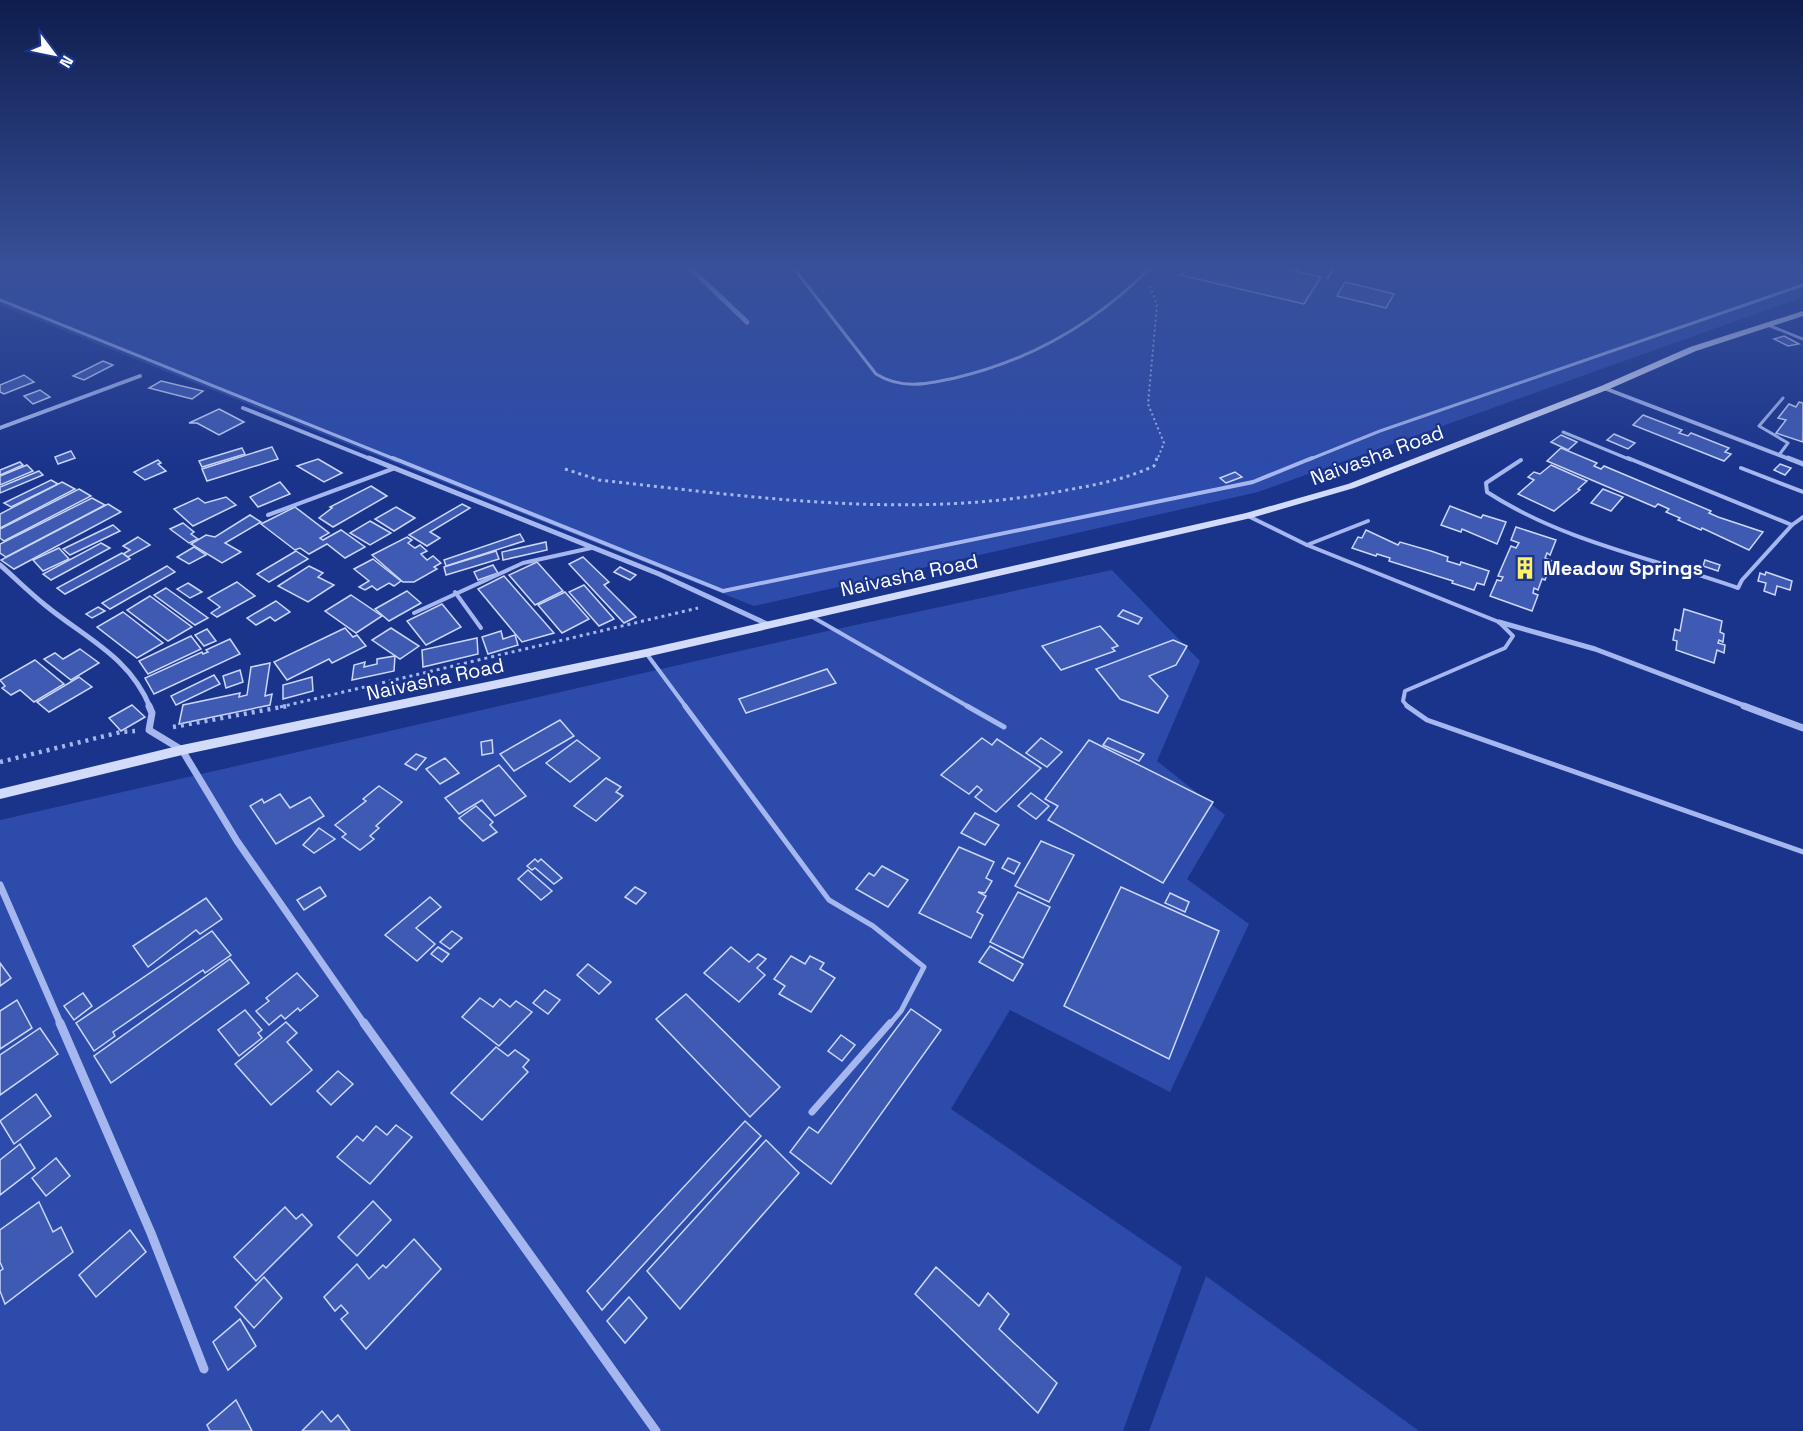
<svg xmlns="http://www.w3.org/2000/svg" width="1803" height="1431" font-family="'Space Grotesk',sans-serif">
	<rect width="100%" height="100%" fill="#1a348c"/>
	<g fill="#2c4baa">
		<polygon points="0,266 1803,266 1803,297 1258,492 754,606 0,305"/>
		<polygon points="1112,570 1200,661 1157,761 1225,815 1187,879 1249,924 1170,1092 1010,1010 951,1109 1182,1267 1123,1431 0,1431 0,820 823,632"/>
		<polygon points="1206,1276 1419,1431 1149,1431"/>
	</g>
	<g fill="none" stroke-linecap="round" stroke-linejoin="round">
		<polyline stroke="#98aff0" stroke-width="5" points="688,266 747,322"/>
	</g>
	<g fill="#3e5ab2" stroke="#cbd6fa" stroke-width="1.5">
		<polygon points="1188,266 1274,266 1321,277 1304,304 1180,275"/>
		<polygon points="1345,282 1394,294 1386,308 1337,296"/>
		<polygon points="1784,336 1799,344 1788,346 1774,339"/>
		<polygon points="103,361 113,365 84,380 73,376"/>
		<polygon points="24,375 34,382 4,394 0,392 0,385"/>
		<polygon points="161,381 203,391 192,399 149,388"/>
		<polygon points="40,390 50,397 33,404 24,396"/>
		<polygon points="1799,402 1803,403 1803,442 1776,433 1786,420 1778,418 1789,404 1796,407"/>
		<polygon points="219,409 244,422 219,435 197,423 189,423"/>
		<polygon points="1643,415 1682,430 1679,433 1688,436 1691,433 1729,448 1725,452 1731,454 1724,461 1633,425"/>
		<polygon points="1614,434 1635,443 1628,449 1607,440"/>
		<polygon points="1561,435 1577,442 1568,450 1551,442"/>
		<polygon points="272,447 278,459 207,481 202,469"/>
		<polygon points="242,448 245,454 202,467 199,461"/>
		<polygon points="1561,448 1597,463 1594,466 1601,469 1604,466 1711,511 1709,513 1718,517 1763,532 1749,550 1702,528 1701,530 1678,520 1680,518 1666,512 1669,509 1658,504 1655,507 1547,461"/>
		<polygon points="71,451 75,458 58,464 55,457"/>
		<polygon points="318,459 342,473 324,482 297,466"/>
		<polygon points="158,460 161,463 158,464 166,471 145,480 134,472"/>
		<polygon points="20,462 23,465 0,475 0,470"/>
		<polygon points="1780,464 1791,468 1785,475 1774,470"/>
		<polygon points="27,465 33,471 0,485 0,476"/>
		<polygon points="1551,465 1587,481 1578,489 1580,490 1554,511 1518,494 1534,480 1528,477 1534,472 1540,474"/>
		<polygon points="39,471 43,475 0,493 0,487"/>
		<polygon points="1235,472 1242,477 1226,483 1220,478"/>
		<polygon points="51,480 58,484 11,507 4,503"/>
		<polygon points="62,482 75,489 0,528 0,514"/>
		<polygon points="280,482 290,494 258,507 250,497"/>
		<polygon points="371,486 387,496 333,527 319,518 332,508 330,507"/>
		<polygon points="79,489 91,496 4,541 0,538 0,529"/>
		<polygon points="1603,489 1623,497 1611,511 1591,503"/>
		<polygon points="226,497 236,505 193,526 174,509 198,498 205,503"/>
		<polygon points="92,498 105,505 6,557 0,553 0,544"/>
		<polygon points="108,504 121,512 14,569 1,560"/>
		<polygon points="462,504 470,508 430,532 440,538 427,546 409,535"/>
		<polygon points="1450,506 1481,518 1483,515 1506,522 1497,544 1462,529 1461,532 1441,525"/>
		<polygon points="295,507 329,533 320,538 323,540 341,530 365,547 345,558 327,544 309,554 300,548 295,550 261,524"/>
		<polygon points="396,507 415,518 394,531 375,519"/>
		<polygon points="250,515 261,522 225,543 241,552 222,563 191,544 206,535 215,537"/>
		<polygon points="370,521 391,533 370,545 350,533"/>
		<polygon points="183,523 194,532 191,534 198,539 189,543 170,529"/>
		<polygon points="113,525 120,531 70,555 63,549"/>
		<polygon points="1516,527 1556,540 1550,555 1547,553 1545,558 1552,561 1545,580 1542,579 1538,590 1534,588 1533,593 1538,595 1532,611 1490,596 1497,580 1501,581 1503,577 1498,576 1511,546 1516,548 1519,543 1511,540"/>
		<polygon points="1366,530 1398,545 1400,542 1431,551 1448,557 1447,561 1460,565 1461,562 1489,571 1484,585 1477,583 1474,590 1452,583 1453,581 1389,561 1390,558 1377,554 1376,556 1352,548 1358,537 1362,538"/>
		<polygon points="520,534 524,541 446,566 444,560"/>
		<polygon points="138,537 150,545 128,557 123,554 130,550 123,546"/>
		<polygon points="407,537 412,540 408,543 415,548 420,545 427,551 421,554 427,560 433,556 441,563 434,567 437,569 414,582 403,582 372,555"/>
		<polygon points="546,542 547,550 503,560 502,552"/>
		<polygon points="101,543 110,548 51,580 43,574"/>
		<polygon points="194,547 206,555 189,564 177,557"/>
		<polygon points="59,548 69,559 43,571 33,560"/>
		<polygon points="296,551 308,559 269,582 257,574"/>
		<polygon points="496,551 499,559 446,575 444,567"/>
		<polygon points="122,553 130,559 65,594 57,588"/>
		<polygon points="583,557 609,582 604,585 636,617 624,623 569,564"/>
		<polygon points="373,559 401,581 394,586 389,583 377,590 372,586 365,590 359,587 369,581 354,569"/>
		<polygon points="1705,560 1720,565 1718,571 1703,566"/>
		<polygon points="537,562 563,591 535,605 509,575"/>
		<polygon points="493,565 498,573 478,580 474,572"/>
		<polygon points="167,566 175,572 110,609 102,603"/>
		<polygon points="309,566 323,573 318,577 334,585 308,602 278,586"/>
		<polygon points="620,567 636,575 630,580 614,572"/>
		<polygon points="1766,572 1792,581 1790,590 1777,586 1775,595 1764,591 1766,583 1758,581 1760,573 1765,575"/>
		<polygon points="504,576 554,633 522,642 478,589"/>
		<polygon points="237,582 255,596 217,617 211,613 220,607 208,598"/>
		<polygon points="188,583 202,592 190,598 177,589"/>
		<polygon points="584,585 614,619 599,626 569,592"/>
		<polygon points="166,588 208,618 195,625 154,595"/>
		<polygon points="407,591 421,603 389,621 375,609"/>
		<polygon points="565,592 589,619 562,633 538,605"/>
		<polygon points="351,595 382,616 356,633 325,611"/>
		<polygon points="150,596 192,627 168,641 127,610"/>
		<polygon points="276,601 290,612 275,621 270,617 256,625 247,618"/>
		<polygon points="442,604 461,627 426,645 407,621"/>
		<polygon points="98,607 105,611 92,618 86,614"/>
		<polygon points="1684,609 1722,621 1720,632 1724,634 1723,642 1719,640 1718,643 1725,645 1724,653 1717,650 1714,663 1676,650 1677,641 1673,640 1675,629 1680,631"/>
		<polygon points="1123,610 1142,618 1138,624 1118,616"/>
		<polygon points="123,612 163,643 137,658 97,627"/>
		<polygon points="1100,626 1118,646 1112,648 1115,651 1061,670 1042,646"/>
		<polygon points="345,628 353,637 357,635 366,646 332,663 329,659 287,680 274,662"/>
		<polygon points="391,628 419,646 400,659 372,640"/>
		<polygon points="207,629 216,641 204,646 195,635"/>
		<polygon points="501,631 503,639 515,635 518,645 488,654 482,637"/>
		<polygon points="191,636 201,649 148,674 139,661"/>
		<polygon points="477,638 478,654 423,667 422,650"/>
		<polygon points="230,639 240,654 154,694 145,678 202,652 203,654 208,652 206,650"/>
		<polygon points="1173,640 1187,646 1176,665 1149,676 1168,696 1158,713 1120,699 1096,669"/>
		<polygon points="80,649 99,663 71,680 44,659 55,653 63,659"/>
		<polygon points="395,656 394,671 352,680 354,665 365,662 364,667 377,664 377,659"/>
		<polygon points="35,660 64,684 34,702 20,690 11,695 2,688 5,686 0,680"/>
		<polygon points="270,663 265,696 272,694 270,705 179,724 183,705 240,693 239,697 247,695 251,667"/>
		<polygon points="827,669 836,683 746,713 739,699"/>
		<polygon points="240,670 243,682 226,688 223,676"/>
		<polygon points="214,675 220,684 176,705 171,696"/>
		<polygon points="79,677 92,687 49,712 37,702"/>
		<polygon points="312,677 313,691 283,699 283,685"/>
		<polygon points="132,705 145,717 121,731 109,718"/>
		<polygon points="560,720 574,736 514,771 500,754"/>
		<polygon points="982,738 992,745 997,739 1041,768 996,812 975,797 982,790 977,786 969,794 941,775"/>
		<polygon points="1041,738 1062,752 1047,767 1026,753"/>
		<polygon points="1108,738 1144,754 1139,761 1103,745"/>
		<polygon points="492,740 493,753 482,755 481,742"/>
		<polygon points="577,740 600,758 570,782 546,763"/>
		<polygon points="1089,740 1213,802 1163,883 1048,820 1058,806 1045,799"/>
		<polygon points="416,754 426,758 416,770 405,764"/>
		<polygon points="445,758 459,773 440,784 426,769"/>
		<polygon points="499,765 526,796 495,816 482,800 459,814 445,798"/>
		<polygon points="606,778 621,787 616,792 623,796 596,821 574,806"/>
		<polygon points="379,786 402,802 376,826 379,828 370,836 374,839 360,850 342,837 346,834 335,825 366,801 363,799"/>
		<polygon points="1031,793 1049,806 1036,819 1018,806"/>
		<polygon points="280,794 290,808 310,797 324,816 276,844 250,806 262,799 264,803"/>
		<polygon points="476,806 493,822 490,825 497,832 483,841 459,818"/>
		<polygon points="975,813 999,825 985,845 961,833"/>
		<polygon points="319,828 335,839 314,853 303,845"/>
		<polygon points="1041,841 1074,855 1049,902 1015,886"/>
		<polygon points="959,847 994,862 986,878 992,881 985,893 978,892 986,896 977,912 983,915 971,938 919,913"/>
		<polygon points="1008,858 1020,863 1014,874 1002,868"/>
		<polygon points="535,859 538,862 541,859 562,878 554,884 535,868 532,870 527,866"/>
		<polygon points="882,866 908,880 888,907 856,889 869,873 874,876"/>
		<polygon points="528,870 552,891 541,900 518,879"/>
		<polygon points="320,887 326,896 304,910 297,900"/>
		<polygon points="635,887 646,893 636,904 625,897"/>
		<polygon points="1121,887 1219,931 1169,1059 1064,1006"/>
		<polygon points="1018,892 1050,907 1023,958 990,942"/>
		<polygon points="1170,893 1189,902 1185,912 1165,903"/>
		<polygon points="430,897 441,907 416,928 435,944 417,961 385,935"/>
		<polygon points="206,898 222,919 200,934 196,930 148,967 133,946"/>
		<polygon points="212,931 231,955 205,973 203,970 113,1032 115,1036 94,1051 76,1023"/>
		<polygon points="452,931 462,938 450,949 440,942"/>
		<polygon points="990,946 1023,964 1013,981 979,962"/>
		<polygon points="438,947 449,954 442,962 431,954"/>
		<polygon points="731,947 749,962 758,954 766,959 757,968 765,975 739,1002 704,973"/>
		<polygon points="791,956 805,964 810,956 824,963 820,969 835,978 811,1012 779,994 785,986 774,979"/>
		<polygon points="230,959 249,983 111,1083 94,1056"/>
		<polygon points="0,963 11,978 0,986"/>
		<polygon points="588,964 611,982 599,994 577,975"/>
		<polygon points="297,973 318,996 300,1011 298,1008 285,1019 281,1015 269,1025 256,1011 269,1001 266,998"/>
		<polygon points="545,990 560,1000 548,1014 533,1003"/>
		<polygon points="83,993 92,1006 74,1020 64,1006"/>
		<polygon points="686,994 780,1087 750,1117 656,1019"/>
		<polygon points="480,998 493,1007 500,999 510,1007 516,1001 532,1012 499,1046 462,1017"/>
		<polygon points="17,1000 32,1028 0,1049 0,1011"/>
		<polygon points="911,1009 941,1030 831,1184 790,1152 809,1127 818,1133"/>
		<polygon points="245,1010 262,1030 258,1033 262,1038 239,1056 218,1030"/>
		<polygon points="286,1022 297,1033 287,1042 312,1070 271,1105 235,1064"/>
		<polygon points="40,1028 58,1054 0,1095 0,1055"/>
		<polygon points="841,1035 855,1045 842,1061 828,1051"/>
		<polygon points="496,1047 508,1056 515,1050 529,1060 523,1067 528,1072 482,1120 451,1093"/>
		<polygon points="338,1071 353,1084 331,1105 317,1091"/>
		<polygon points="36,1094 51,1116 14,1144 0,1121"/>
		<polygon points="745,1121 761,1136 602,1310 587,1291"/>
		<polygon points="396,1125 412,1137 370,1184 337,1157 357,1136 363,1141 376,1126 387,1135"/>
		<polygon points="766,1140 799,1173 680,1309 647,1271"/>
		<polygon points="20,1144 35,1168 0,1195 0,1160"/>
		<polygon points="56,1158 70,1176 46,1196 32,1178"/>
		<polygon points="373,1201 391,1220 357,1256 338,1237"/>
		<polygon points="39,1202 53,1232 61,1227 73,1252 5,1304 0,1291 0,1271 3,1269 0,1262 0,1230"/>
		<polygon points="285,1207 296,1219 302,1214 312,1225 256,1281 234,1257"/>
		<polygon points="130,1230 146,1252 96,1297 79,1275"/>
		<polygon points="414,1239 441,1269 366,1349 341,1319 348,1313 341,1305 335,1311 324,1297 357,1264 369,1279 383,1265 386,1268"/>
		<polygon points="936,1267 979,1306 988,1293 1009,1314 999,1329 1057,1383 1038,1413 915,1294"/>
		<polygon points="264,1277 282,1298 254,1328 235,1307"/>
		<polygon points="629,1297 647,1318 625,1343 607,1321"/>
		<polygon points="240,1319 256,1346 228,1370 213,1342"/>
		<polygon points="236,1400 252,1431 210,1431 207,1425"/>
		<polygon points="322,1411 331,1422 338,1415 350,1431 302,1431"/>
	</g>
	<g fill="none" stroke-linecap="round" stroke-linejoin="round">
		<polyline stroke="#a5b7ee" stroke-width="2" stroke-dasharray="2 3" stroke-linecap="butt" points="1150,286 1157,305 1148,404 1164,443 1157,460"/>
		<g stroke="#a5b7ee" stroke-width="3" stroke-dasharray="3 4" stroke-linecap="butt">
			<path d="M565 469 599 480C753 497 909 520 1062 491 1094 485 1124 480 1154 466L1157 458"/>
			<polyline points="280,707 698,608"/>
		</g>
		<g stroke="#a5b7ee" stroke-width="4.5" stroke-dasharray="3 5" stroke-linecap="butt">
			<polyline points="173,727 287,706"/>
			<polyline points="0,762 121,732 135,731"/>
		</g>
		<g stroke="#a5b7ee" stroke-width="3">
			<path d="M792 266 876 374C902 390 927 384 955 378 1032 360 1097 322 1152 266"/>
			<polyline points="1297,269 1299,266"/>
			<polyline points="1328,278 1335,266"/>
			<polyline points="0,300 397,460"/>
			<polyline points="1768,325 1803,339"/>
			<polyline points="1563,432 1631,460"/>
			<polyline points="1779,455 1788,443 1759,426 1783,398"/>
			<polyline points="1308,460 1380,431 1803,285"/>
		</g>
		<g stroke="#a5b7ee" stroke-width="4">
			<polyline points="393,458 723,591 1253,482 1312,458"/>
			<polyline points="1628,458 1792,525"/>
			<path d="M1521 460 1486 483 1487 492C1564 542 1653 558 1738 588L1742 580 1792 525 1803 517"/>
			<polyline points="1741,468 1803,492"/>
			<polyline points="268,515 395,468"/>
			<polyline points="1248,516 1307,545 1499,622 1513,636 1505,648 1405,691 1403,701 1408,707"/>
			<polyline points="1307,545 1368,521"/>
			<polyline points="455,592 481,628"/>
			<polyline points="414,613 523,563 591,548"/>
			<polyline points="809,615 969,707"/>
			<polyline points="646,653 686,707"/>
		</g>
		<g stroke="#a5b7ee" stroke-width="5">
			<polyline points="685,706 829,900 873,926 924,967 901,1011 889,1025"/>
			<polyline points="967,706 1004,727"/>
			<polyline points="1407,706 1427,720 1803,852"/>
		</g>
		<polyline stroke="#a5b7ee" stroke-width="7" points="812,1112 890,1023"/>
		<g stroke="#a5b7ee" stroke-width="4">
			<polyline points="1604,388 1792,460"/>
			<polyline points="243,408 373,460"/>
			<polyline points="0,428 140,376"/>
		</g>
		<g stroke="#a5b7ee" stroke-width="5">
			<polyline points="369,458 659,574 767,624"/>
			<polyline points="1788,458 1803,464"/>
			<path d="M0 565C15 578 30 593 45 605 85 638 129 656 150 707"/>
			<polyline points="1499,622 1595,649 1748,707"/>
		</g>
		<g stroke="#a5b7ee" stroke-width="7">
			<polyline points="149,706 152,713 149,730 182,750 237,841 365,1025"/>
			<polyline points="1744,706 1803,728"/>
			<polyline points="0,885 61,1025"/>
		</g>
		<g stroke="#a5b7ee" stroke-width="9">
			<polyline points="60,1023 151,1233 204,1369"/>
			<polyline points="364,1023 656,1431"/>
		</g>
		<polygon fill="#d2dbfa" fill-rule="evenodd" points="1803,311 1803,316 1696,351 1607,390 1354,488 1251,518 646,657 182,755 0,799 0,789 182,745 646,649 1246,513 1348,484 1601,386 1690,347"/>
	</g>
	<linearGradient id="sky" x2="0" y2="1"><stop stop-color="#0e1d4d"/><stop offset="0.57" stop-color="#385099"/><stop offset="1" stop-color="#385099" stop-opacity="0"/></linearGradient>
	<rect width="1803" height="467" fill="url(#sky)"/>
	<defs>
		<g id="building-bare" transform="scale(1.8)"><path d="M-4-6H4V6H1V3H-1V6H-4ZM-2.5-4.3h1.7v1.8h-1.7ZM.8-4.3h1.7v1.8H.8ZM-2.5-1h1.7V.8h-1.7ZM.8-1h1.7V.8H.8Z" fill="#fff262" stroke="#1a348c" stroke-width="2.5" paint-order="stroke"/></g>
	</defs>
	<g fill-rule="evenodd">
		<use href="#building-bare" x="1525" y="568"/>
	</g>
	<g text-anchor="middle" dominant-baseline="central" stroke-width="4.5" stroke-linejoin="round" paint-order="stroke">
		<g font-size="20" fill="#fff" stroke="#1a348c">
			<text transform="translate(1377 455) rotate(-20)">Naivasha Road</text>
			<text transform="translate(909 575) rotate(-12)">Naivasha Road</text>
			<text transform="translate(435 679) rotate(-12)">Naivasha Road</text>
		</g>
		<g font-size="20" font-weight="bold" fill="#fff" stroke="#1a348c" text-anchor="start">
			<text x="1543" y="568">Meadow Springs</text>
		</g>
	</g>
	<g transform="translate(54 54) rotate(122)" stroke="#1a348c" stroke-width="4.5" paint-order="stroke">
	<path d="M0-4.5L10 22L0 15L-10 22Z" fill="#ffffff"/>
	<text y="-9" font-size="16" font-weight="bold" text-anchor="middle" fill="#ffffff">N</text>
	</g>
</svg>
